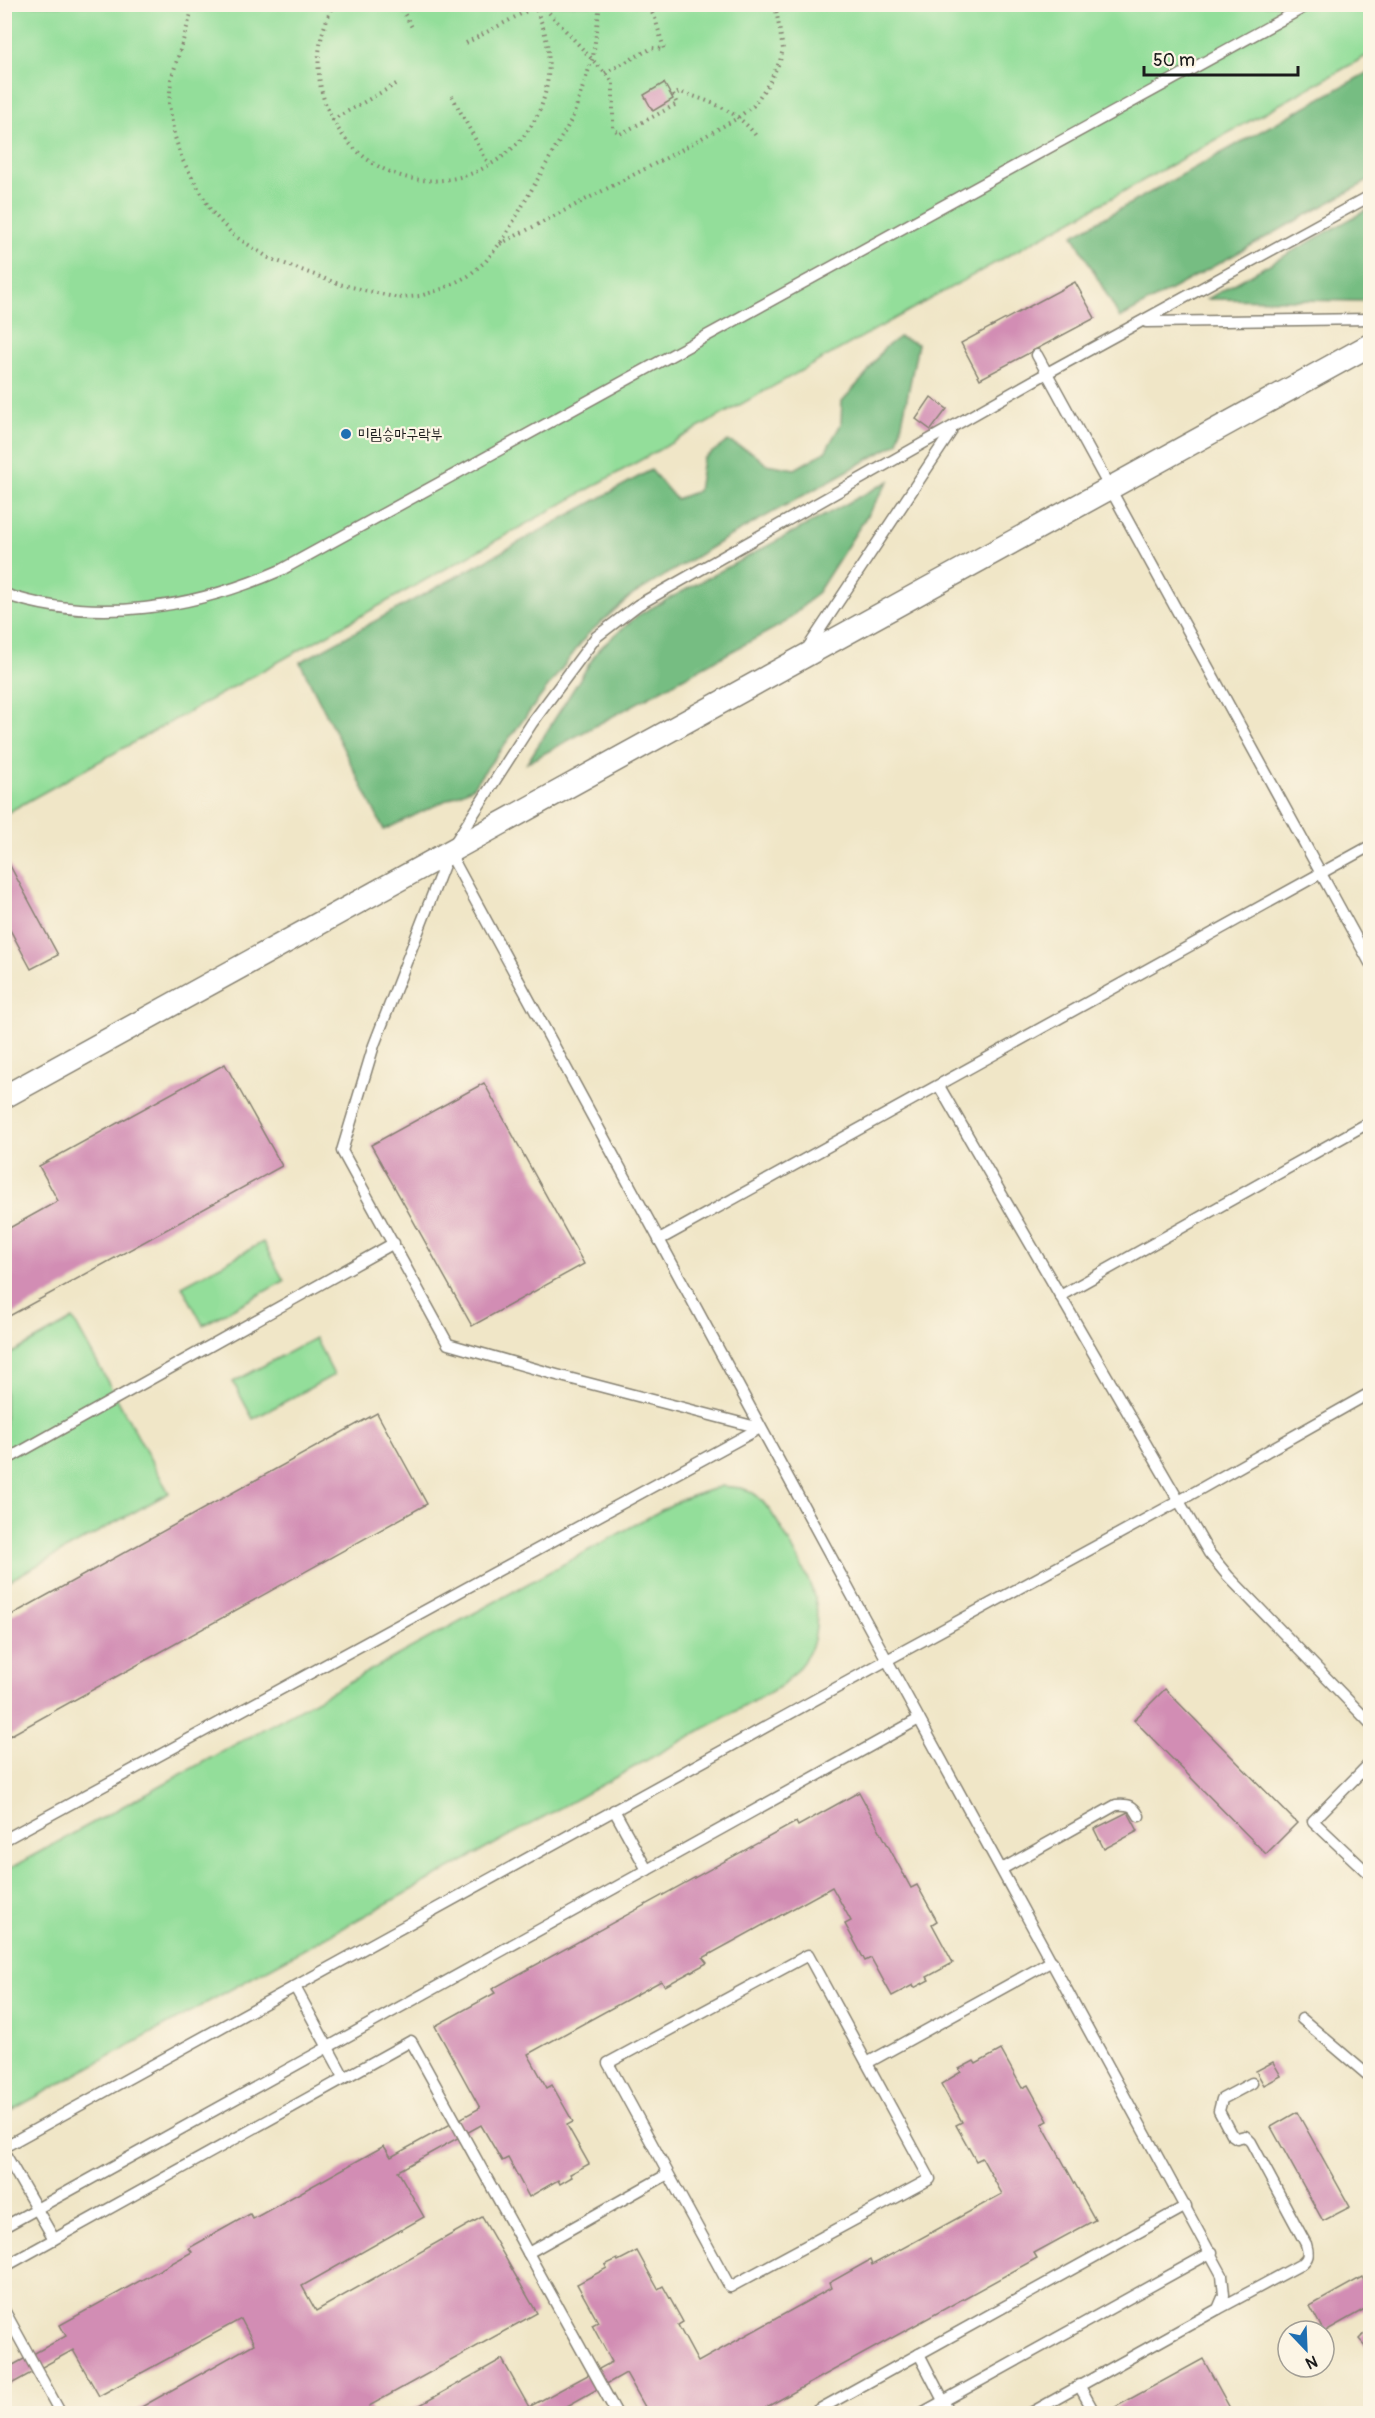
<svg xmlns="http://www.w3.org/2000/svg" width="1375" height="2418" font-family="Pangolin,'Poor Story',sans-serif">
	<rect width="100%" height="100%" fill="#fcf5e5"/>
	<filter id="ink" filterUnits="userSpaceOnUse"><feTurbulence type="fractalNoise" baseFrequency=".0167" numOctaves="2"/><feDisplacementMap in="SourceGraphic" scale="12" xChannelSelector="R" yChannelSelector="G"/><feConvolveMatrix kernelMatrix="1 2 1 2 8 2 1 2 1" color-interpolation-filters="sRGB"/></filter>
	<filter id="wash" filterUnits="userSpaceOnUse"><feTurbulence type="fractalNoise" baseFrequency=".008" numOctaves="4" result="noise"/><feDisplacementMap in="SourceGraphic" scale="24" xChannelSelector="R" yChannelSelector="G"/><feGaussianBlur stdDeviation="1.35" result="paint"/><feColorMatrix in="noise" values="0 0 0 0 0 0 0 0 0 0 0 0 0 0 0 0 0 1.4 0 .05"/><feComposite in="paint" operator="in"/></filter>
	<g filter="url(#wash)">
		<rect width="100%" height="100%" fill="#f0e6c7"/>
		<g fill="#93de9a" stroke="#587d5b" stroke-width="1.5">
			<polygon points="5,5 1370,5 1370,54 5,814"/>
			<polygon points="263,1242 284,1281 203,1325 182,1286"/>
			<polygon points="73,1319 169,1493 5,1583 5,1357"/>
			<polygon points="315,1338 334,1375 253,1419 233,1382"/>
			<path d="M722 1486C733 1487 744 1487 753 1493 773 1505 811 1580 816 1603 818 1613 816 1626 815 1635 812 1655 796 1671 783 1685L5 2114V1871L680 1500Z"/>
		</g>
		<g fill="#76bd82" stroke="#496c4f" stroke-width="1.5">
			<polygon points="1370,71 1370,180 1120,318 1073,235"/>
			<polygon points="1370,208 1370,297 1363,301 1207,299"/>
			<polygon points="899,337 918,344 898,443 725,539 631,596 587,635 472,788 384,830 300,662 651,470 676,499 698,491 703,459 728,441 753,453 766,464 795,469 825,452 841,424 842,401 865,376 883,349"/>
			<polygon points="889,481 818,592 786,622 527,763 598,650 638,615"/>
		</g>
		<g id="blocks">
			<g fill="#d28db4">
				<polygon points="664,83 673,99 653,111 644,95"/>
				<polygon points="1075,282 1095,318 980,379 961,343"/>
				<polygon points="931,397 947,409 931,430 916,419"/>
				<polygon points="8,862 58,955 31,969 8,926 4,928 4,864"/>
				<polygon points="225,1064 282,1166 4,1319 4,1231 58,1201 39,1166"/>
				<polygon points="484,1083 584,1264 472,1326 371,1145"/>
				<polygon points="377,1413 427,1504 4,1739 4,1619"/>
				<polygon points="1165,1689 1297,1823 1266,1854 1134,1720"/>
				<polygon points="859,1792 911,1888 917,1885 937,1921 932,1924 953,1963 927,1977 929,1980 914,1988 913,1985 892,1996 871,1958 865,1961 845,1924 851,1921 832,1887 703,1958 707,1963 665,1986 661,1981 528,2054 547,2088 552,2085 573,2122 567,2125 589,2164 570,2174 572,2177 560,2184 558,2180 529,2197 508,2158 502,2161 481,2125 398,2171 424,2217 302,2286 316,2311 482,2217 537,2313 369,2406 373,2414 129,2414 254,2344 241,2319 99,2396 73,2350 4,2388 4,2370 66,2336 60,2325 192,2252 189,2248 250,2214 253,2219 384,2146 391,2157 480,2108 435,2026 495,1993 492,1989 796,1822 798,1826"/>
				<polygon points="1128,1812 1138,1831 1104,1849 1094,1829"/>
				<polygon points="1001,2050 1022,2088 1028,2085 1048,2121 1042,2124 1095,2220 1034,2253 1037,2258 754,2414 649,2414 626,2373 553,2414 404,2414 502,2359 529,2407 612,2362 592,2325 598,2322 577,2284 607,2268 605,2265 617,2259 618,2261 637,2251 658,2289 663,2286 683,2322 678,2325 698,2362 831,2288 829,2283 870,2260 872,2265 1002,2194 982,2158 976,2161 956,2125 962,2122 941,2084 961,2072 959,2069 974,2061 976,2064"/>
				<polygon points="1273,2062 1281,2076 1264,2085 1256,2071"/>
				<polygon points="1297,2112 1350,2207 1323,2221 1271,2127"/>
				<polygon points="1362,2277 1370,2293 1370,2306 1324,2332 1310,2306"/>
				<polygon points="1370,2328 1370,2351 1359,2339"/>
				<polygon points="1203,2359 1231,2410 1224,2414 1109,2414 1108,2411"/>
			</g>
		</g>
	</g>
	<g filter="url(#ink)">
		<use href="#blocks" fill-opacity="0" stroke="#868172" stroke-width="1.5"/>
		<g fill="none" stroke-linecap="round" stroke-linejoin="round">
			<g stroke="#868172" stroke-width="13">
				<g id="lane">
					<polyline points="1146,322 1370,319"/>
					<polyline points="1037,355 1370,963"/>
					<path d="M4 594C96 625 195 608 281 570L1310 4"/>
					<polyline points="807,649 951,432"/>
					<polyline points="449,852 887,1660 1179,1501 1370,1393"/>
					<polyline points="939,1086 1209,1553 1228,1576 1370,1723"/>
					<polyline points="659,1240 1370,846"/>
					<polyline points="1060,1296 1370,1122"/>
					<polyline points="760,1428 557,1375 448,1344 342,1151 374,1045 449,852 532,723 596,637 638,605 1047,373 1370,196"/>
					<polyline points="4,1461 394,1243"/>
					<polyline points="1370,1763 1313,1821 1370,1875"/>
					<polyline points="614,1810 647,1870"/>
					<polyline points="4,1840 760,1428"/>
					<path d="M1002 1869 1116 1805C1129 1804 1133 1805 1139 1816"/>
					<polygon points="808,1955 930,2179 730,2287 608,2063"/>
					<polyline points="295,1987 344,2077"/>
					<polyline points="1302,2019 1370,2077"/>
					<polyline points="867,2063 1052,1961"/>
					<polyline points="4,2147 887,1660 1222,2275 1224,2295 1218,2309 1029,2414"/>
					<polyline points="4,2152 54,2239"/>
					<polyline points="4,2227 919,1719"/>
					<polyline points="528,2253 668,2174"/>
					<polyline points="4,2267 411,2041 617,2414"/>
					<path d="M1218 2309 1300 2265C1309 2259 1309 2254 1306 2244L1251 2142 1245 2136 1237 2138 1231 2134 1219 2111 1222 2099 1252 2083"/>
					<polyline points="4,2310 61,2414"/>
					<polyline points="919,2354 950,2414"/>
					<polyline points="1079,2385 1095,2414"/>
					<polyline points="811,2414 1186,2206"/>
					<polyline points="920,2414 1212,2252"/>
				</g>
			</g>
			<g stroke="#868172" stroke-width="25">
				<polyline id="street" points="4,1097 1370,345"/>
			</g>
			<g stroke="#868172" stroke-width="4" stroke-dasharray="1.5 4.5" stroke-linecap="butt">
				<polyline points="194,4 171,80 169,104 174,134 182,159 211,211 233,235 269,258 339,284 398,298 420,296 442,289 468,276 486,261 504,238 572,119 593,57 600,4"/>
				<path d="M334 4C275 116 396 229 499 159 519 145 536 124 543 101 553 68 550 35 533 4"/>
				<polyline points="399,4 413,29"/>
				<path d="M541 4 613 82V128L620 134 677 104 673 95 680 92C710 101 737 110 756 136"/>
				<polyline points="466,43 540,4"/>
				<polyline points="605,73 652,48 664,49 655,18 647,4"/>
				<polyline points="452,96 489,165"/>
				<polyline points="332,120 398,83"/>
				<polyline points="500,244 666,158 736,119 753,106 769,83 780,61 783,49 775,4"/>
			</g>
			<use href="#lane" stroke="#fff" stroke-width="10"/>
			<use href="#street" stroke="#fff" stroke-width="22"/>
		</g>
	</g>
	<circle fill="#1f6fb2" stroke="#fcf5e5" stroke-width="2" cx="346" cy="434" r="6"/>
	<g text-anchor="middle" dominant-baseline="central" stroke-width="4.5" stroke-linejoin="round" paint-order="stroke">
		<g font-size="15" fill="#1c1c1c" stroke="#fcf5e5" text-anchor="start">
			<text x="358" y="434">미림승마구락부</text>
		</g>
	</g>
	<rect width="1375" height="2418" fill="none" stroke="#fcf5e5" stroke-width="24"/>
	<g transform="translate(1306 2349) rotate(157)"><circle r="28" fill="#fcf5e5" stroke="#a29e95" stroke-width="1.5"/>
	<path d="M0-4.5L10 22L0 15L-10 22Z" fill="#1f6fb2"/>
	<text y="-9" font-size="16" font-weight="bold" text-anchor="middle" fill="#1c1c1c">N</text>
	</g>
	<path d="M1144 66v9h154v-9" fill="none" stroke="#1c1c1c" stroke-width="3"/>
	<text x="1153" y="66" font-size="18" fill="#1c1c1c" stroke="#fcf5e5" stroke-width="4.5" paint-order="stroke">50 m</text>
</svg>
